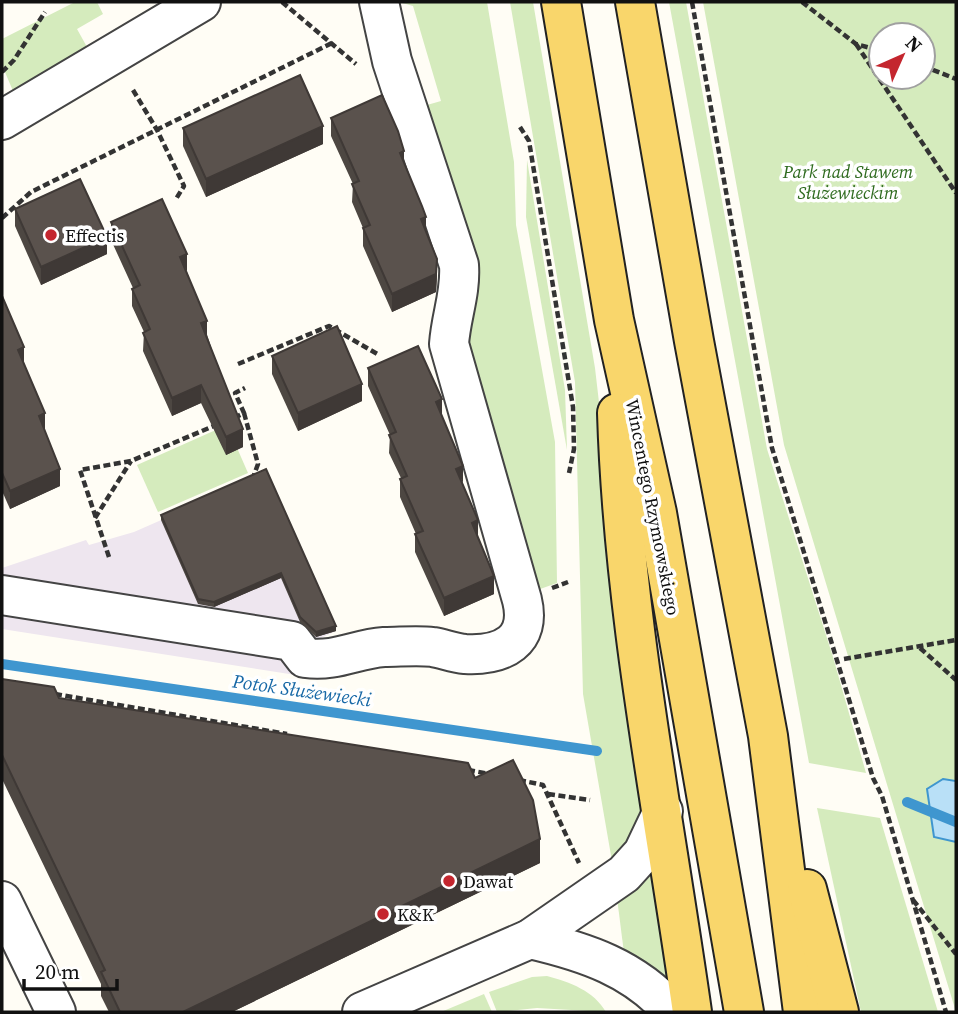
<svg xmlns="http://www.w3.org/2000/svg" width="958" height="1014" font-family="'Source Serif 4',serif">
	<rect width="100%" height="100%" fill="#fffdf5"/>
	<polygon fill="#eee6ef" points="266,474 336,631 310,643 302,676 2,629 2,568 86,540 89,545 134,532"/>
	<g fill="#d5ebbd" fill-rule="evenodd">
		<polygon points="75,2 97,2 103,14 77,29 87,47 13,91 2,65 2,39"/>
		<polygon points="399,2 487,2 514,162 516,225 555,442 557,583 529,593 462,358 420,107 441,101 413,6"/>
		<polygon points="510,2 533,2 595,368 641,764 642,819 613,867 583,694 575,382"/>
		<polygon points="669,2 686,2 767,449 833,657 866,773 809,763"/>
		<path d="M703 2H956V1012L784 445ZM881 35H923V77H881Z"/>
		<polygon points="527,160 565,390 567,450 526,217"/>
		<polygon points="227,425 248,473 158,512 137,465"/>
		<polygon points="817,808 880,818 938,1012 861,1012"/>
		<polygon points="653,869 675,988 624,953 617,898"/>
		<path d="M547 976C570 982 594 991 606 1012L537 1008 497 1012 489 992 532 977Z"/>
		<polygon points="484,994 492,1012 441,1012"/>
	</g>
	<polygon fill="#b9e0f7" stroke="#3f96cf" stroke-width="2" points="943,779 956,781 956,842 934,837 927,789"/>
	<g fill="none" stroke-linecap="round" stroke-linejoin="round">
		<g stroke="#3f96cf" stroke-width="10">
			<polyline points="2,664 597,751"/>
			<polyline points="907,802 956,822"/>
		</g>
		<g stroke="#444" stroke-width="42">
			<g id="minor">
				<polyline points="2,120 201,2"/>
				<path d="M2 595 292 641 305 658C338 662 355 649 384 647 400 647 417 645 433 647 444 649 454 653 465 654 503 656 532 641 522 600L449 344C451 316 461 293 459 265L392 61 379 2"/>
				<polyline points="2,901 56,1012"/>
				<path d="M530 939C586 952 634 968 673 1012"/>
				<polyline points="362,1012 530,939 624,874 643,853 663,811"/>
			</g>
		</g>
		<g stroke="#222" stroke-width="42">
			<g id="major">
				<polyline points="561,2 614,320 657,513 744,1012"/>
				<polyline points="635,2 694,341 768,736 803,1012"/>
				<path d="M617 413C623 613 664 814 692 1012"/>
				<polyline points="807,889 839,1012"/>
			</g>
		</g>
		<g stroke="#333" stroke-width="4.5" stroke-dasharray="7 3.5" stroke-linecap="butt">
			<polyline points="282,2 356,64"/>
			<polyline points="692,2 772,448 873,778 882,796 946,1012"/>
			<polyline points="802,2 856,44 881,51"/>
			<polyline points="856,44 956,193"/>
			<polyline points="923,66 956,79"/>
			<polyline points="2,72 14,60 45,12"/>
			<polyline points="133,90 157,130 184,186 176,199"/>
			<polyline points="520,127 529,141 573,407 574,449 569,473"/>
			<polyline points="2,218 31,192 332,43"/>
			<polyline points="238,364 329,326 379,355"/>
			<polyline points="244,413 258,464 254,475"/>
			<polyline points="234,418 244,413 235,393 245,388"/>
			<polyline points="95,518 131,461"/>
			<polyline points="109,557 80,470 131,461 216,425"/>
			<polyline points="552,588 568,582"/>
			<polyline points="920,648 956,680"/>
			<polyline points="844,659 956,640"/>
			<polyline points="55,694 287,734"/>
			<polyline points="468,770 490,774"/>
			<polyline points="519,780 543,785 579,863"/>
			<polyline points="548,794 590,800"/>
			<polyline points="913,900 956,954"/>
		</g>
		<use href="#minor" stroke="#fff" stroke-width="38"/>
		<use href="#major" stroke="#f9d66b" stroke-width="38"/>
	</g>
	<g fill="#4d4742">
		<polygon points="331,118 404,163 426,232 437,276 436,292 392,312 363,246 363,228 352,202 353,184 331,136"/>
		<polygon points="183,128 323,144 206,197 183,146"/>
		<polygon points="15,209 107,254 41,285 15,226"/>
		<polygon points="111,222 187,272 243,447 226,455 201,403 172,416 143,351 144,332 132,306 132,289 133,288 111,240"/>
		<polygon points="2,296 45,431 60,486 10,509 2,491"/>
		<polygon points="272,356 362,401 298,431 272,374"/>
		<polygon points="368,368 442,417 463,484 494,594 444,616 415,552 415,534 416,534 400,497 400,479 401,478 389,453 390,435 368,386"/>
		<polygon points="266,469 336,631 316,637 300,622 281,578 214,607 198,604 161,520 161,515"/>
		<polygon points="2,679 59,698 475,778 540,863 232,1012 109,1012 101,996 101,984 2,779"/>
	</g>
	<g fill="#3f3936">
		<polygon points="323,126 323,144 206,197 206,179"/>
		<polygon points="404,151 404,168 400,153"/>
		<polygon points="426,217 426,234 421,219"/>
		<polygon points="107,237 107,254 41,285 41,267"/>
		<polygon points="187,254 187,272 180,257"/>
		<polygon points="437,259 437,276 436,292 392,312 392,294"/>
		<polygon points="207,321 207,338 201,323"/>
		<polygon points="24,347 24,365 18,350"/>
		<polygon points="362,384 362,401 298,431 298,413"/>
		<polygon points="201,385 201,403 172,416 172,398"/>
		<polygon points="442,399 442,417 436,402"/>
		<polygon points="45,413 45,431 39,416"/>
		<polygon points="243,429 243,447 226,455 226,437"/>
		<polygon points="463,466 463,483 456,469"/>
		<polygon points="60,469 60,486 10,509 10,491"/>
		<polygon points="478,520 478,538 472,523"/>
		<polygon points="281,573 281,578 214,607 214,602"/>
		<polygon points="494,576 494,594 444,616 444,598"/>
		<polygon points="336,626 336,631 316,637 316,632"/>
		<polygon points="540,839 540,863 232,1012 183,1012"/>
	</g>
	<g fill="#5a524d" stroke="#3f3936" stroke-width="2">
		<polygon points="300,75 323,126 206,179 183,128"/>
		<polygon points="382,95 398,131 404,151 400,153 422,206 426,217 421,219 437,259 436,274 392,294 363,228 370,225 352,184 359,181 331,118"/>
		<polygon points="80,179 107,237 41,267 15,209"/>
		<polygon points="162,199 187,254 180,257 207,321 201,323 243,429 226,437 201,385 172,398 143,333 150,329 132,289 140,285 111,222"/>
		<polygon points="2,296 24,347 18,350 45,413 39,416 60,469 10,491 2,473"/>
		<polygon points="337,326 362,384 298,413 272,356"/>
		<polygon points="418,346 442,399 436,402 463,466 456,469 478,520 472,523 494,576 444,598 415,534 423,531 400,479 407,476 389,435 396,432 368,368"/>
		<polygon points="266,469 336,626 316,632 300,617 281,573 214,602 198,599 161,515"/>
		<polygon points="2,679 54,687 59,698 468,763 475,778 513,760 533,800 540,839 183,1012 120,1012 101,972 105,970 2,755"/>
	</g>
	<g fill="#c4262e" stroke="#fff" stroke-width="2.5">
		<circle cx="51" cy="235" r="7"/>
		<circle cx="449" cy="881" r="7"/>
		<circle cx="383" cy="914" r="7"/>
	</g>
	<g text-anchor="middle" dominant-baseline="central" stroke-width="7" stroke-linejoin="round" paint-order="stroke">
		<g font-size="18" font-style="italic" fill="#2f6b1f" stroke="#fff">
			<text x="848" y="171">Park nad Stawem<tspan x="848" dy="21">Służewieckim</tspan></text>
		</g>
		<g font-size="18" fill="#111" stroke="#fff" text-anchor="start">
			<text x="65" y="235">Effectis</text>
			<text x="463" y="881">Dawat</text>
			<text x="397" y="914">K&amp;K</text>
		</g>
		<g font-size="18" fill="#111" stroke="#fff">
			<text transform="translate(653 507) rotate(79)">Wincentego Rzymowskiego</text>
		</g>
		<g font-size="19" font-style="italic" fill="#1768a6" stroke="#fff">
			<text transform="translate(302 690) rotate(8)">Potok Służewiecki</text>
		</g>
	</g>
	<rect width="958" height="1014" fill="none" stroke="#111111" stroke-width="7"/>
	<g transform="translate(902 56) rotate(45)"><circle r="33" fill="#ffffff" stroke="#a0a0a0" stroke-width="2"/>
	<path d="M0-5L12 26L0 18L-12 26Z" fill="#c4262e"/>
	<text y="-10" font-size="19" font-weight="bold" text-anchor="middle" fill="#111111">N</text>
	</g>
	<path d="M24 979v10h93v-10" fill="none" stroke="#111111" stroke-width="3.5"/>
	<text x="35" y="979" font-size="21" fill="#111111" stroke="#ffffff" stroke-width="5" paint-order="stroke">20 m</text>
</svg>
